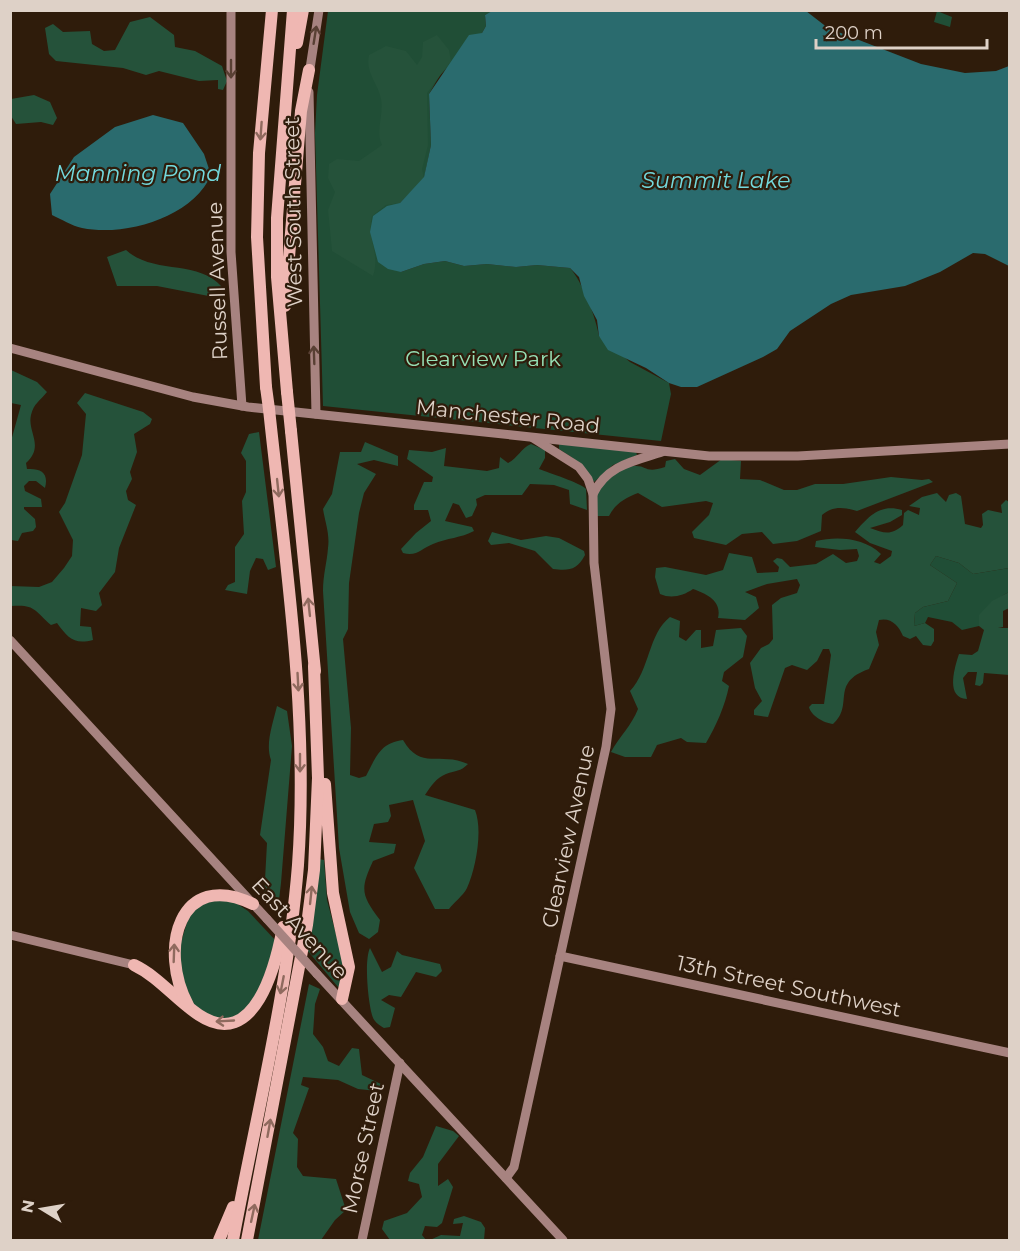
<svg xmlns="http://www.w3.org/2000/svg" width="1020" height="1251" font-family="Montserrat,sans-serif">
	<rect width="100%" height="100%" fill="#2f1c0b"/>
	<g fill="#204e36">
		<path d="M328 11H494L485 15 486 26 482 33 440 75 429 94 431 145 424 178 400 203 401 272 424 264 445 261 464 266 487 264 516 267 537 265 570 268C582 281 596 318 599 336L630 362 669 383 671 394 661 441 323 406 315 133 317 95Z"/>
		<polygon points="937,11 952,17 950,27 934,22"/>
		<polygon points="559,444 636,452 637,455 613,465 594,482 573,458 559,449"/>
		<path d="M936 556 959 563 973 574 1009 568V592C995 600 980 609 979 626L962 630 952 622 928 617 925 623 914 626 915 613 923 607 948 601 957 583 930 565Z"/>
		<polygon points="319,859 324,860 327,900 342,957 343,985 338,987 307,950"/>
		<polygon points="207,900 233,901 248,911 277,942 254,1002 234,1018 217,1020 192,1004 176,958 190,913"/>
	</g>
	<g fill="#25523a">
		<polygon points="150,17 174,35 175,47 195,51 222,66 227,81 223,90 218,89 218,80 199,81 159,71 146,75 123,68 56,61 49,54 45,28 53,24 63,32 90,31 92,44 104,51 115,50 130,22"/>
		<path d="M437 35 449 50 451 61 427 93 428 145 422 169 424 178 400 203 386 205 372 216C366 240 381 252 373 276L332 251 328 210 335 192 328 178 329 164 337 159 359 161 382 145C375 131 384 115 381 99 378 83 365 73 369 55L386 46 406 51 417 65 422 57 423 42Z"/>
		<polygon points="34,95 50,102 57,118 53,125 41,122 16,124 11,116 11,99"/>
		<path d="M126 250C153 275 198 259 222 287L224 299 157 286H117L107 257Z"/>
		<path d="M11 370 37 382 47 392C40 401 34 403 31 415 27 432 45 446 26 463L27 469C41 468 49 473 45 488L36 481H29L24 486 25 491 41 499 42 507H24V509L35 519 36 527 33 531 22 533 18 541 11 540V441L21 405 11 403Z"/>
		<path d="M85 393 143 412 152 419 150 424 134 434 137 452 130 472 132 479 126 491 128 500 136 505 119 548 115 572 99 593 102 605 96 611 81 608 80 626 91 627 93 640C74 645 68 638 57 623L51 625C34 610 35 604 11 606L10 586 39 587 52 582 64 568 72 556 73 540 59 512 65 503 82 455 86 414 77 403Z"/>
		<polygon points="259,432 276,567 268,570 263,559 256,558 250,571 247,594 225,590 228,585 235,582 235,547 244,534 242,501 246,492 246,461 241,453 249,434"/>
		<path d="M365 442 398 456V466L374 460 357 464 376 474 364 493 359 513 349 583 348 629 343 639 351 728 350 775 359 778 366 776C376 757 380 743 403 740 421 771 439 751 468 764 460 772 456 770 446 774 436 778 431 786 425 795L475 810C483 830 476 868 467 888 463 896 454 902 449 909H435L414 868 425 841 413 800 389 805 391 816 388 822 374 824 369 842 396 844 394 853 373 861C360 889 361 895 380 920L378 932 369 939 359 933 350 912 339 848 323 591C323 575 327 562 328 548 330 534 325 522 323 509L332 494 340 452H361Z"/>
		<path d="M531 444 545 450V458L539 469C549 473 581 483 586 489L587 510 570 504 569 490 554 485 530 484 522 495H485L476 499 477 505 472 516 466 518 459 505 453 503 445 521 472 527 474 531C461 538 447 538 433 544 422 548 417 557 403 553L401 549 416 533 431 521 428 510H414V505L424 482H432L433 477 407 459 409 450 432 452 446 448 444 466 487 471 499 468 500 457 508 463C518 458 521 448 531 444Z"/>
		<path d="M675 459 684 469 700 475 722 459 741 461 740 479 760 480 784 490H797L815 484H843L891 477 922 480 929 479 933 482 857 511C843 507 833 506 822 515L821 531 797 541 773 544 762 532 742 534 726 545 694 538 692 532 709 515 713 503 706 501 662 507 638 493C625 498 615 504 609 516H596C596 511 594 503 595 497 598 483 620 466 634 466 648 465 644 474 665 467L666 461Z"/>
		<path d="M937 493 946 502 949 495 956 493 961 496 965 524 981 528 983 525 982 514 988 510 1002 513 1001 505 1006 500 1009 502V568L973 574 959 563 936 556 930 565 957 583 948 601 923 607 915 613 914 626 925 623 934 629V641L931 646 923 645 916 636 910 639 903 636C899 626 891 617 879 620L876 632 879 645 869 669C829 683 855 705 833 724 824 723 811 716 809 707L812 704H824L831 655 829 649H823L817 661 807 670 792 665 785 668 768 717 754 715V710L762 701 755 688 750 663 761 648 769 644 773 639 772 605 781 598 797 593 800 585 797 579 767 584 745 592 756 597 759 608 745 620 718 618C722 601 707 594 693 589 683 596 671 599 660 594L655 577 656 568 665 567 706 575 723 570 729 553 752 557 757 573 778 572 779 567 773 561 777 558 782 559 790 567 816 564 833 554 846 563 857 561 859 556 857 549 840 550 815 547 816 541C838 536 864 538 881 554L874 562 880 564 891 556 892 551 870 543 855 532C868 517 880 503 902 510V515L890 522 870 528C884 533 891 536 903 525L904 513 908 510 919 515 920 508 909 506 922 497Z"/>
		<path d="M492 532 521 540 546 536 559 538 584 551 585 555C577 570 569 571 553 569L535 551 509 543 491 545 488 541Z"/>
		<path d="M1009 592V608L1003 611V627L998 628H1009V675L984 673 983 683 980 686 975 685 977 672H968L963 678 967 699C946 698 954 670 958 657L959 654 972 655 978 651 984 630 979 626V615L992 601Z"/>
		<path d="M670 617 680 621 679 637 686 641 696 630H701V648L713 646 716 630 741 628 747 636 743 657 724 672 722 681 729 686C725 706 716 726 706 743L687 742 681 738 657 745 651 757H625L611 752C619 737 632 725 638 709L630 691C650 670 648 634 670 617Z"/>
		<path d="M277 706 287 711 292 746 281 883 279 900 275 897 270 908 264 898 267 843 260 835 271 760C265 744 273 723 277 706Z"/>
		<path d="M370 948 382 972 391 967 397 951 402 955 440 964 442 971 436 977 416 972 401 997 389 995 381 1000 395 1008 390 1027 384 1028C378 1024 374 1022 372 1015 368 1001 364 960 370 948Z"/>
		<polygon points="309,984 320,989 315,1004 313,1034 323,1047 328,1061 339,1066 352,1048 359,1049 362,1075 381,1084 377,1091 358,1089 338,1080 303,1077 301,1085 309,1088 293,1133 298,1139 297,1167 303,1176 336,1179 346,1210 335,1220 321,1240 258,1240"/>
		<polygon points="436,1126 453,1131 459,1136 438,1164 438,1186 448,1179 453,1187 442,1223 437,1227 425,1226 422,1235 426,1240 390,1240 382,1229 384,1221 407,1213 422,1197 419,1184 408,1181 410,1173 423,1157"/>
		<polygon points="464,1216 481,1222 485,1228 484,1240 430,1240 441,1235 460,1236 463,1223 453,1224 454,1219"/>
	</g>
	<g fill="#2a6b6e">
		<polygon points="494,10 806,11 828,28 921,64 965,73 996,71 1009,66 1009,266 985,254 973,253 940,272 905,286 851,295 831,304 790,331 777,349 763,357 697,387 681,387 669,383 646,368 608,350 599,336 597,320 584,296 579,277 570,268 537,265 516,267 487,264 464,266 445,261 424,264 401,272 388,269 378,262 370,232 373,216 387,206 400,203 424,177 431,145 429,94 469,35 482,33 486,26 485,15"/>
		<path d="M153 115 183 123 204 154 211 175C193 217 126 237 82 228 72 226 61 219 52 215L50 194 74 157 115 127Z"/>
	</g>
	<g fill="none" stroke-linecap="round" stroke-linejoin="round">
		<g stroke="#a78380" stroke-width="9">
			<polyline points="231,10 231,252 242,406"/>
			<polyline points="309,75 319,10"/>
			<polyline points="309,92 316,414"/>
			<polyline points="10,348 193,397 248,407 709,456 798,456 1010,444"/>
			<path d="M593 494C607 465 634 461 662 452"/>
			<polyline points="10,640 267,919"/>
			<polyline points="10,935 134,965"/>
			<polyline points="560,956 1010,1053"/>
			<polyline points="317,974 563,1240"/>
			<polyline points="506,1178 514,1167 606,747 611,709 594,563 593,494 588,479 579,467 533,438"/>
			<polyline points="362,1240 400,1063"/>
		</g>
		<g stroke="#efb7b2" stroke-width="12">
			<polyline points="297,43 303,10"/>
			<polyline points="285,306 301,111 309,70"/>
			<polyline points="266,387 257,237 259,153 272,10"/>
			<polyline points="287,392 277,277 277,218 293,10"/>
			<polyline points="291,431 315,671"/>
			<polyline points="325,784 333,893 349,967 342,999"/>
			<path d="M134 965C159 977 176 1000 199 1015 255 1052 276 964 283 927"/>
			<path d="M188 1005C158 950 179 868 253 904"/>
			<polyline points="219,1240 233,1207"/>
			<path d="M233 1240C256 1116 288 991 298 865 309 712 285 561 269 409"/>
			<polyline points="247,1240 307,925 314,870 318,778 314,666"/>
		</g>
		<polyline stroke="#a78380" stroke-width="9" points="267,919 317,974"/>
		<g stroke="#efb7b2" stroke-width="12">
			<polyline points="266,387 269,409"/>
			<polyline points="287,392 291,431"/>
		</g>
	</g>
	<defs><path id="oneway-shaft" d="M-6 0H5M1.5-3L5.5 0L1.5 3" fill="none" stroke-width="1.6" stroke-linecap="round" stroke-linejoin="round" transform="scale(1.5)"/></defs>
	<g stroke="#594034">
		<use href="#oneway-shaft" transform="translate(315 35) rotate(-81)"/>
		<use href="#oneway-shaft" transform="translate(231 69) rotate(90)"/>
		<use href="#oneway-shaft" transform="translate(314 355) rotate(-92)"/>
	</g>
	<g stroke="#8f6a5e">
		<use href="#oneway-shaft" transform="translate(261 131) rotate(94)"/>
		<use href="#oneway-shaft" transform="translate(278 488) rotate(84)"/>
		<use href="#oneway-shaft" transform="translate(309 607) rotate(-96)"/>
		<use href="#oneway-shaft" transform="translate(298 682) rotate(87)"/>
		<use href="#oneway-shaft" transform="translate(300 763) rotate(90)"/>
		<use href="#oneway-shaft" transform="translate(311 895) rotate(-84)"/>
		<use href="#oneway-shaft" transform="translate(174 953) rotate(-88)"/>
		<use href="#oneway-shaft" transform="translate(282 985) rotate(101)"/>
		<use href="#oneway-shaft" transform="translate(225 1021) rotate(177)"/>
		<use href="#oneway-shaft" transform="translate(269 1128) rotate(-80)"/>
		<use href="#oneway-shaft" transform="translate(253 1213) rotate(-78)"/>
	</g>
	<g text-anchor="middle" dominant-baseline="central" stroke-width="4.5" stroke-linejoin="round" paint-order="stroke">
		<g font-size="21" fill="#ded1c7" stroke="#2f1c0b">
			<text transform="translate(293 212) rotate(-91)">West South Street</text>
			<text transform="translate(217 281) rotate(-92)">Russell Avenue</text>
			<text transform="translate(508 416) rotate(6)">Manchester Road</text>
			<text transform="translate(568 836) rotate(-78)">Clearview Avenue</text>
			<text transform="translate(300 928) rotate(47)">East Avenue</text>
			<text transform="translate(789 986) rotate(12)">13th Street Southwest</text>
			<text transform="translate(363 1148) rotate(-78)">Morse Street</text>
		</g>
		<g font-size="21" fill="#97e1b6" stroke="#2f1c0b">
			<text x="483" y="358">Clearview Park</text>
		</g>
		<g font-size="22" font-style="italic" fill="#73d9dd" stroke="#2f1c0b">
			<text x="138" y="173">Manning Pond</text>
			<text x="716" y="180">Summit Lake</text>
		</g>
	</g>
	<rect width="1020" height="1251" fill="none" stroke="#ded1c7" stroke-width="24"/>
	<g transform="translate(42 1209) rotate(281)" stroke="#2f1c0b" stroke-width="4.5" paint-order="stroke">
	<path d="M0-4.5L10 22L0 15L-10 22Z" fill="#ded1c7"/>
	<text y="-9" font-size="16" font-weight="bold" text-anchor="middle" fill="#ded1c7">N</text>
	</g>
	<path d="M816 39v9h171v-9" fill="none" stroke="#ded1c7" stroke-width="3"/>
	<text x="825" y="39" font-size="18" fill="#ded1c7" stroke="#2f1c0b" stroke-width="4.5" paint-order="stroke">200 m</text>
</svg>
